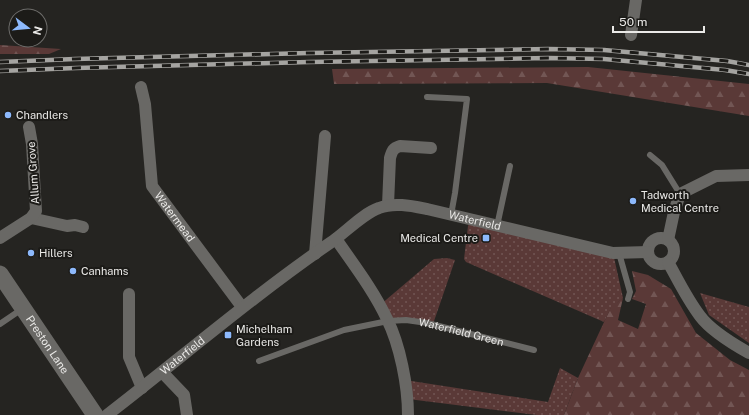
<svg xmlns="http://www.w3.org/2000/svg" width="749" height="415" font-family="'Public Sans',sans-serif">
	<defs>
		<pattern id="grass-dots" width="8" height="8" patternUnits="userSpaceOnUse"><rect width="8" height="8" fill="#5a3937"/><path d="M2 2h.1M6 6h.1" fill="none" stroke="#725654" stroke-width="1.8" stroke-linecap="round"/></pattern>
		<pattern id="forest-firs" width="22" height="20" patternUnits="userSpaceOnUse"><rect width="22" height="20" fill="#5a3937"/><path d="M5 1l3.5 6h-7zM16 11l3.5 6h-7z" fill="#725654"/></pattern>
	</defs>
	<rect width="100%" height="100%" fill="#252421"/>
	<g fill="url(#grass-dots)">
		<polygon points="471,219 613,253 623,298 611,308 604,322 466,262 464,259 468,226"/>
		<polygon points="447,258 455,260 433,324 388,321 380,305 434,259"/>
		<polygon points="700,293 749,307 749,343 709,315"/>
		<polygon points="560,368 578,378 564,415 537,415 408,399 405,380 548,402"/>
	</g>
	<g fill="url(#forest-firs)">
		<polygon points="0,45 61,49 49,54 0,54"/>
		<polygon points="588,67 749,84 749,116 547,83 334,84 332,69"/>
		<polygon points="632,271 648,275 671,289 696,333 730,360 749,370 749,415 564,415 578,378 611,307 623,298 618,320 638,329 646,304 632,299 636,291"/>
	</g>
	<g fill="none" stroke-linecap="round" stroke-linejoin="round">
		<g stroke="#696865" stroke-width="6">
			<polyline points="427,97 467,99 455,193 451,215"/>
			<polyline points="650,155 662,165 680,194"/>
			<polyline points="497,226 510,166"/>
			<polyline points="619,253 630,292 628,299"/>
			<polyline points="0,324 22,309"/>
			<path id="s1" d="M259 361 344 330 388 321 406 320 427 323 534 350"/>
		</g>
		<g stroke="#696865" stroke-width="12">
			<polyline points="631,35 636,0"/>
			<path id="s2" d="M141 87 145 104 152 186 242 307"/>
			<path d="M388 205 390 158C392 151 393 148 400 146L431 148"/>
			<polyline points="31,218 67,226 75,225 83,227"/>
			<polyline points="0,238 31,218 36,211 32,144 29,127"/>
			<circle cx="661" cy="251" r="13"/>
			<path d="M336 239C354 265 374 291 387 319 400 345 408 386 408 415"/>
			<polyline points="668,240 674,212 680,194 716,176 749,175"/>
			<polyline points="315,254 325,136"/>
			<path d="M668 262C678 280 687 299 700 316 711 331 733 344 749 353"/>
			<polyline points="129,294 129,357 142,388"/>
			<polyline points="162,372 184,395 187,415"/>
			<path id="s3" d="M107 415C181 358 253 296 330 243 345 233 362 214 379 208 394 202 412 206 427 209L613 253 648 252"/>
		</g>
		<path stroke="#696865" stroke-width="17" id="s4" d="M0 274 95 415"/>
		<g stroke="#a5a4a1" stroke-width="4.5">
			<g id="rail">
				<polyline points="0,62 75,59 309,53 548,49 604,50 727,61 749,65"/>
				<polyline points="0,71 76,68 309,62 548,58 604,59 725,70 749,74"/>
			</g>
		</g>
		<use href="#rail" stroke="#1c1b18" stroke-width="3" stroke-dasharray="9" stroke-linecap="butt"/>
	</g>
	<g fill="#8db9fc" stroke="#1c1b18" stroke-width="1.5">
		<circle cx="8" cy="115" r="4"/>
		<circle cx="633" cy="201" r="4"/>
		<rect x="482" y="234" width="8" height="8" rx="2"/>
		<circle cx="31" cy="253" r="4"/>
		<circle cx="73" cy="271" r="4"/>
		<rect x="224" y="331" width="8" height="8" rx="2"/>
	</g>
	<g text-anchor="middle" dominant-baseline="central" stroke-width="4" stroke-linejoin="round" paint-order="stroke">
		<g font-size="11" fill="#eae9e7" stroke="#1c1b18" text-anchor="start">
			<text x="16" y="115">Chandlers</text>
			<text x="641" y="195">Tadworth<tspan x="641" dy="13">Medical Centre</tspan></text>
			<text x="478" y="238" text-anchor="end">Medical Centre</text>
			<text x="39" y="253">Hillers</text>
			<text x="81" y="271">Canhams</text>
			<text x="236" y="329">Michelham<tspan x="236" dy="13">Gardens</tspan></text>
		</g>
		<g font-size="11" fill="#eae9e7" stroke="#1c1b18">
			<text transform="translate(33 173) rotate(-94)">Allum Grove</text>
			<text stroke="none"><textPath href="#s2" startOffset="138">Watermead</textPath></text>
			<text stroke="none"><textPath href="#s3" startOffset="440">Waterfield</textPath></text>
			<text stroke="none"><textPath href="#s1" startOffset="210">Waterfield Green</textPath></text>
			<text stroke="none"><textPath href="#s4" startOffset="85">Preston Lane</textPath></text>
			<text stroke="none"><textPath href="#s3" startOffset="96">Waterfield</textPath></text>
		</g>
	</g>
	<g transform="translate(28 28) rotate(106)"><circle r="19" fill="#1c1b18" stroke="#6e6d6b"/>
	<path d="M0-3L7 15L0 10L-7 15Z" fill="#8db9fc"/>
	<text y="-6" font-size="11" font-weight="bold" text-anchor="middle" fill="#eae9e7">N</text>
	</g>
	<path d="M613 26v6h91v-6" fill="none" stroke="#eae9e7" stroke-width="2"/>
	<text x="619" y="26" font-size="12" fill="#eae9e7" stroke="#1c1b18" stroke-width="3" paint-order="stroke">50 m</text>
</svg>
